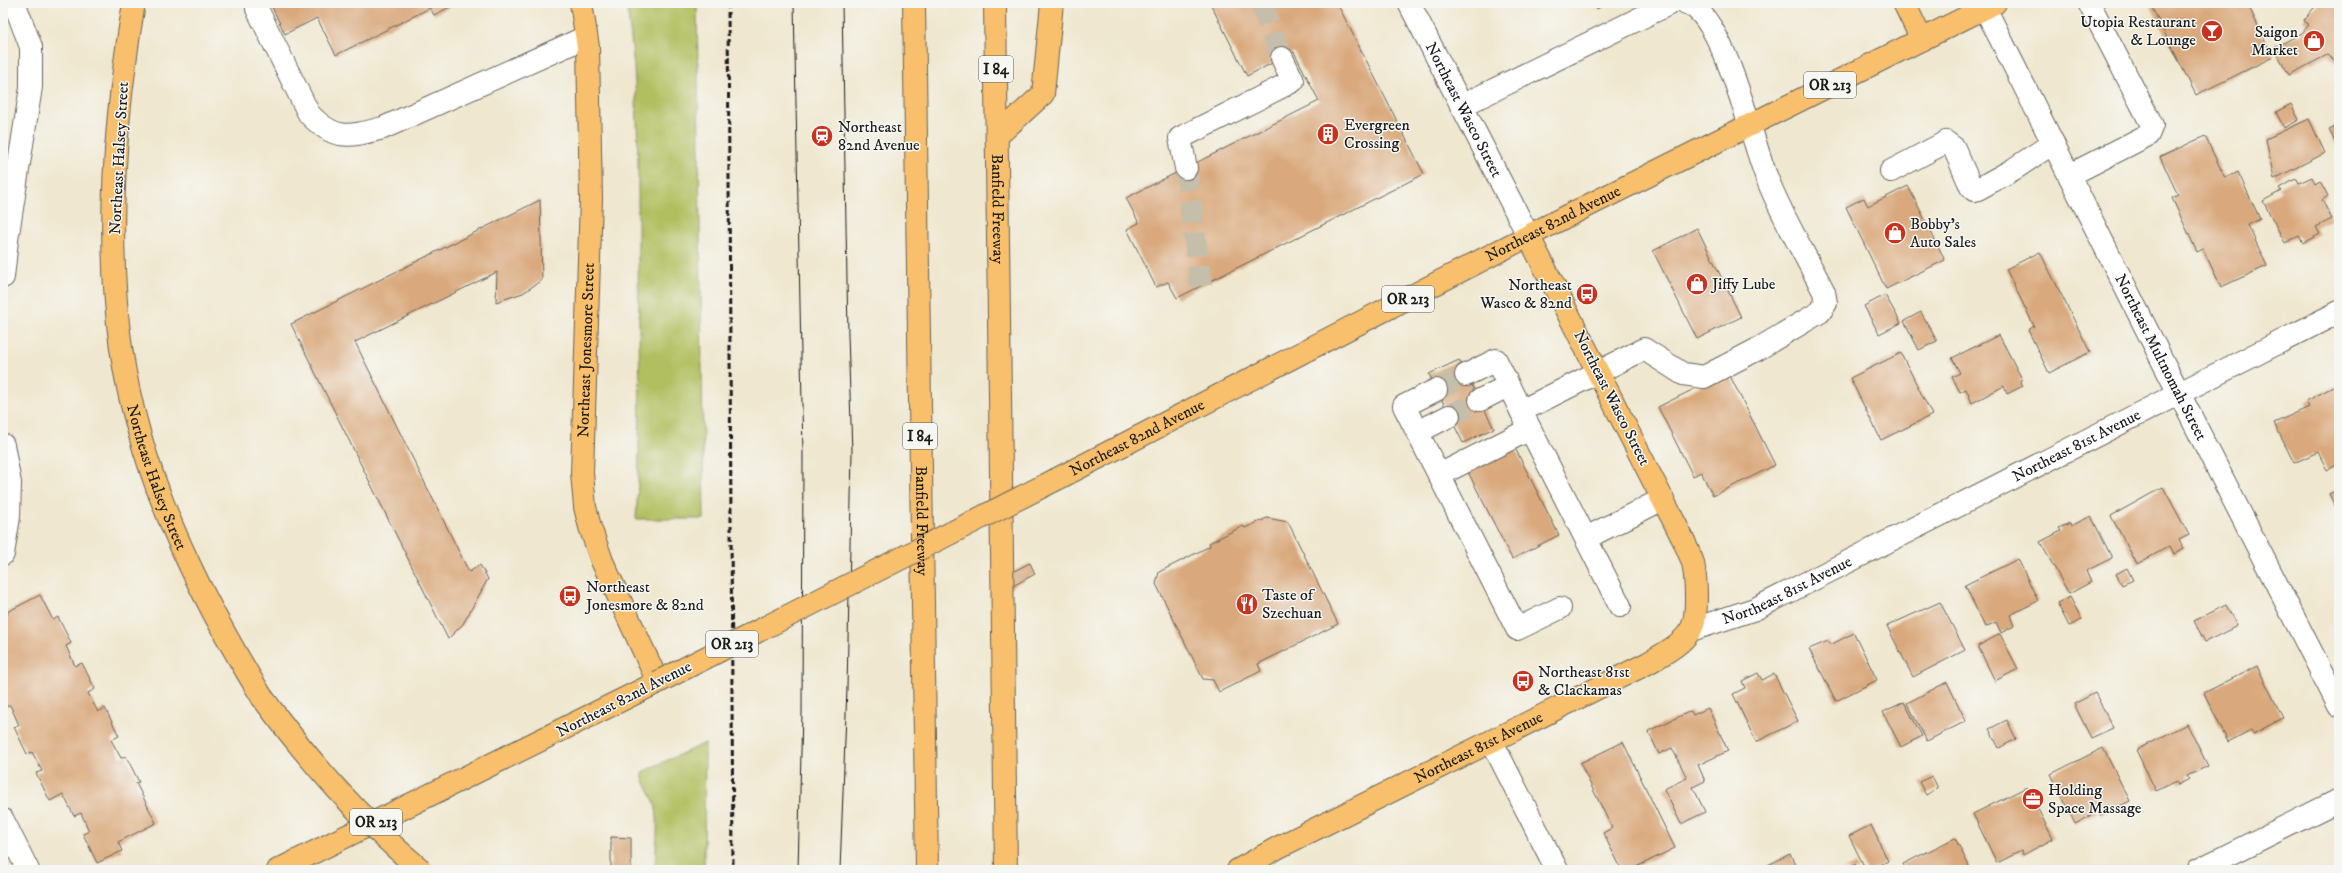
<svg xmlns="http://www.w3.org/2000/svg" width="2342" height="873" font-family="'IM FELL DW Pica',serif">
	<rect width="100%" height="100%" fill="#f6f6f2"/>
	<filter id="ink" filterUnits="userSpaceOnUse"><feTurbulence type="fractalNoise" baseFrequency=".025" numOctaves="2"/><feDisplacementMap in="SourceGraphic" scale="8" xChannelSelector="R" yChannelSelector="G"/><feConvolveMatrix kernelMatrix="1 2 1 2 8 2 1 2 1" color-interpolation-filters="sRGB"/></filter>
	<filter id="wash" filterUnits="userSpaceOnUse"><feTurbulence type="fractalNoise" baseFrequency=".012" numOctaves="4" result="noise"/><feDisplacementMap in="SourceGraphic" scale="16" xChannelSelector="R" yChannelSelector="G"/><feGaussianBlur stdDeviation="0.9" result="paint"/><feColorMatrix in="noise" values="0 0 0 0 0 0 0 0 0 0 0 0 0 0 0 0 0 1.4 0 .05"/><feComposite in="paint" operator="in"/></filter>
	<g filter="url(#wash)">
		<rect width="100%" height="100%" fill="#efe7cf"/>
		<g fill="#b2bf61" stroke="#676e3e">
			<path d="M626 3H697L704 519H636C642 432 639 344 638 256 638 172 640 87 626 3Z"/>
			<path d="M705 743 704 870H655C655 851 660 822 655 804 651 792 643 784 642 772Z"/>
		</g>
		<g id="blocks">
			<g fill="#d9a87b">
				<polygon points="275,3 458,3 434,15 430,8 336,55 317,18 285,34 271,5"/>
				<polygon points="1210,3 1337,3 1424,174 1177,298 1168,282 1156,287 1127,229 1139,223 1126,198 1319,101 1294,52 1247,76"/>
				<polygon points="1594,3 1608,3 1597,9"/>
				<polygon points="2157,3 2247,3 2273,57 2196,95 2151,6"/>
				<polygon points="2318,3 2339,3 2339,65 2327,55 2289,75 2274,48 2302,33 2309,25 2303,21"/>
				<polygon points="2291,104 2299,120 2284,128 2276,112"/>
				<polygon points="2309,119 2325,153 2274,179 2266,139"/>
				<polygon points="2339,125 2339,150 2329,130"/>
				<polygon points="2205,136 2225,178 2238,172 2260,219 2248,225 2267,266 2221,287 2203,249 2197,252 2172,198 2178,195 2160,157"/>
				<polygon points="2312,177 2315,184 2320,181 2328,196 2322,200 2332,219 2316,227 2320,234 2303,243 2299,236 2285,243 2263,201 2281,191 2279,188 2291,181 2297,179 2299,183"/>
				<polygon points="1908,186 1945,260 1886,289 1846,207 1864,198 1868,206"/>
				<polygon points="540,200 542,280 523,293 496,302 497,272 355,342 469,572 480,565 488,579 463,624 448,639 291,324"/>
				<polygon points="1697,228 1741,317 1697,339 1653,251"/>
				<polygon points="2040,252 2090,352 2049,373 2028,330 2034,326 2006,269"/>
				<polygon points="1885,295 1901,323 1879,334 1864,306"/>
				<polygon points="1921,312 1937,341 1919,350 1904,321"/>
				<polygon points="1999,335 2022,379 2020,380 2023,386 2007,394 2004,386 1972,403 1966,389 1960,392 1952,377 1960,373 1952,358"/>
				<polygon points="1901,353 1932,415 1881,440 1850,378"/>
				<polygon points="1459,360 1494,428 1463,443 1429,374"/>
				<polygon points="1728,372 1775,465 1713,496 1701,472 1693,476 1658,407"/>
				<polygon points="2335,386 2339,394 2339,464 2327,470 2318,452 2294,463 2274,423 2309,407 2306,401"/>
				<polygon points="1514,446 1559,535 1512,559 1467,470"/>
				<polygon points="2163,487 2189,535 2179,540 2184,548 2174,554 2170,546 2137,564 2111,516"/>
				<polygon points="2339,489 2339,514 2329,494"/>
				<polygon points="2091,516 2112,558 2086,571 2091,582 2069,594 2040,542 2061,531 2059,528 2070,523 2071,526"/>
				<polygon points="1267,518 1288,522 1338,624 1258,664 1261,671 1219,692 1213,680 1203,679 1156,584 1159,572 1210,546 1209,543 1243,526 1245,528"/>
				<polygon points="2018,559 2038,601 2010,615 2014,626 2001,633 1996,622 1985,627 1965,585"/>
				<polygon points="1030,563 1035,574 1000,593 994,581"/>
				<polygon points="2127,568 2133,580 2122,585 2116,574"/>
				<polygon points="40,595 53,620 58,617 71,643 66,646 75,666 82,663 95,689 88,693 98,712 105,708 119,736 111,740 121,758 126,756 139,782 136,783 156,823 118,842 122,851 97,863 83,834 89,831 81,813 74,816 63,794 50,801 36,773 42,771 32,752 27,754 14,727 19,725 10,705 4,708 3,705 3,617 8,614 7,612"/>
				<polygon points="2070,597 2082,620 2069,626 2057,603"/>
				<polygon points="1940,602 1965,650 1913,677 1887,626"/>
				<polygon points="2226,605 2237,626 2205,642 2194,621"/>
				<polygon points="1854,633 1877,680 1836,701 1809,649 1828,641 1830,645"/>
				<polygon points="2000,634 2018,669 1995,681 1978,646"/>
				<polygon points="2257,666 2283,718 2253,734 2251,730 2228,742 2204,693"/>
				<polygon points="1758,673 1762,680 1774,674 1798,721 1756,742 1733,694 1745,688 1742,681"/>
				<polygon points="1947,682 1966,721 1927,741 1907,703"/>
				<polygon points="2095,693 2113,728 2091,738 2074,704"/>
				<polygon points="1904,702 1922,736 1901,747 1883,712"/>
				<polygon points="1708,708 1728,751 1698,765 1705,781 1693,787 1705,812 1681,824 1664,789 1687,778 1672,748 1659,754 1648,731 1691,711 1693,715"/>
				<polygon points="2007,720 2016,739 1999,748 1989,729"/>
				<polygon points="2187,724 2208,766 2187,776 2189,779 2178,785 2177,781 2156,791 2136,750"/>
				<polygon points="1623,742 1675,848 1630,870 1622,870 1603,833 1612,828 1580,763"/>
				<polygon points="2103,748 2130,801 2100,816 2098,812 2075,824 2051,774"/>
				<polygon points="1932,776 1938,788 1926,795 1919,782"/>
				<polygon points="2027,787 2053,839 2023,855 2021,851 1997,863 1973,814"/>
				<polygon points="1871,825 1888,861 1871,870 1866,870 1849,836"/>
				<polygon points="611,837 631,838 631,870 611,870"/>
				<polygon points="1955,838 1971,870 1906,870 1903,864"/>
				<polygon points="1790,854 1798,870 1771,870 1768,865"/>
				<polygon points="1855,864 1858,870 1844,870"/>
			</g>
		</g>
	</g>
	<g filter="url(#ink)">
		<use href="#blocks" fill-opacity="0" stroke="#66635b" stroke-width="1"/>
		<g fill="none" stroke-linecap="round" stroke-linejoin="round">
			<g stroke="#c5beab" stroke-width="22" stroke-dasharray="22 11" stroke-linecap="butt">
				<polyline points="1261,3 1282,58"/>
				<polyline points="1186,168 1201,286"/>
				<polyline points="1436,390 1466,375"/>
				<polyline points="1449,416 1480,400"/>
			</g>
			<g stroke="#66635b" stroke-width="24">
				<g id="minor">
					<path d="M258 3 257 9 309 114C335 141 348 137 383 128L586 37"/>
					<path id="s1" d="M1409 3 1529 237"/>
					<path id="s2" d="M1985 8 2165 366 2339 706"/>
					<polyline points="1461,106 1671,3"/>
					<polyline points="1186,168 1180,138 1293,81 1282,58"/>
					<polyline points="1891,171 1946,142 1954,148 1971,187 1974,190 1978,189 2014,169 2053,143"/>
					<polyline points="2070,175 2148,135 2152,125 2089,3"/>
					<polyline points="3,277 7,240 31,87 31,47 17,10 9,3"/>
					<polyline points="1466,375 1496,360 1521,411"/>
					<polyline points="1436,390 1404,406 1517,629 1560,608"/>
					<polyline points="1480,400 1508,386"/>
					<polyline points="1418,432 1449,416"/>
					<polyline points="3,445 10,483 9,517 3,554"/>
					<polyline points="1439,475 1530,429"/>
					<polyline points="1586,538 1663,499"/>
					<path d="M1620 606 1521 411 1644 349 1683 374 1704 377 1758 349 1820 312 1826 303 1824 292C1805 254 1782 217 1767 178 1752 142 1724 14 1686 3"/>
					<path id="s3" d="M1691 630 1755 609 2339 312"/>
					<polyline points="1492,742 1557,870"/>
					<polyline points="3,820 28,870"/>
					<polyline points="2198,870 2339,800"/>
				</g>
			</g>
			<g stroke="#66635b" stroke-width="24">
				<g id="major">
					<path id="s4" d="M134 3C115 115 105 234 121 348 139 473 196 590 262 697"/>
					<polyline points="1904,3 1922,40"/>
					<path id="s5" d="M1057 479 1565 217 1995 3"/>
					<path id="s6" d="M278 870 658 682 602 561 590 527 585 507 582 473 591 199 588 47 581 3"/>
					<path id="s7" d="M1238 870 1279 847 1648 663C1663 654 1681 645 1690 631 1699 618 1696 578 1693 563 1691 556 1687 550 1685 543L1529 237"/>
				</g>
			</g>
			<g stroke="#66635b" stroke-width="24">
				<g id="highway">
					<path id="s8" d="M914 3 927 870"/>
					<path id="s9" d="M995 3 1006 870"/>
					<polyline points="997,136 1043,94 1052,3"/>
				</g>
			</g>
			<use href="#minor" stroke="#fff" stroke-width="22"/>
			<use href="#major" stroke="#f8bf6c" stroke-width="22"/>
			<use href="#highway" stroke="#f8bf6c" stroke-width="22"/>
			<g stroke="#1c1c1c" stroke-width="1">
				<polyline points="794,3 803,455 802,713 798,870"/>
				<polyline points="840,870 847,688 852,452 848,335 842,3"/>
			</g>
			<polyline stroke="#1c1c1c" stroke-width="3" stroke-dasharray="6 3" stroke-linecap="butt" points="728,3 733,870"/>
			<g stroke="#66635b" stroke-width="24" stroke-linecap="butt">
				<g id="major-bridge">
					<polyline points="658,682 1057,479"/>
					<path d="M262 697C310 762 359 818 421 870"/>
				</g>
			</g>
			<use href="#major-bridge" stroke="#f8bf6c" stroke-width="22"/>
		</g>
	</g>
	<defs>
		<g id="bar-disc" transform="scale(1.15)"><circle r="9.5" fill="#c8321e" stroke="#f6f6f2"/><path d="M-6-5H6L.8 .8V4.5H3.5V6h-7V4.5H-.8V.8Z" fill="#fff"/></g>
		<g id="shop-disc" transform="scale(1.15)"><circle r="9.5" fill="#c8321e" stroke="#f6f6f2"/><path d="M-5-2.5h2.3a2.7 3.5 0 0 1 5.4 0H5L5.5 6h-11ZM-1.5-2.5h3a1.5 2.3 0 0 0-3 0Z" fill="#fff"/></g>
		<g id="building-disc" transform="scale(1.15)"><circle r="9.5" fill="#c8321e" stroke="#f6f6f2"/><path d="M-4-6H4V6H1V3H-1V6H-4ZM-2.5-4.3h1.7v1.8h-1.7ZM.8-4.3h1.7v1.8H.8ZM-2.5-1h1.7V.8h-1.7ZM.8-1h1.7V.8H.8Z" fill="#fff"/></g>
		<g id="station-disc" transform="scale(1.15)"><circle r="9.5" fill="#c8321e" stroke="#f6f6f2"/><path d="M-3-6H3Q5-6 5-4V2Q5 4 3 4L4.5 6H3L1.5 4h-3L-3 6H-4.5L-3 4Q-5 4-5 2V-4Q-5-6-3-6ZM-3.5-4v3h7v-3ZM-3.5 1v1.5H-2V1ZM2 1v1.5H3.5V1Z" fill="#fff"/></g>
		<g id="bus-disc" transform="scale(1.15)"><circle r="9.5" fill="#c8321e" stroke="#f6f6f2"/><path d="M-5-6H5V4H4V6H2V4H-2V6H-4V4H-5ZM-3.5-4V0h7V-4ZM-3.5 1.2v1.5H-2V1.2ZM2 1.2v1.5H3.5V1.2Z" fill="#fff"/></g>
		<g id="restaurant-disc" transform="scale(1.15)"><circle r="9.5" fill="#c8321e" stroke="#f6f6f2"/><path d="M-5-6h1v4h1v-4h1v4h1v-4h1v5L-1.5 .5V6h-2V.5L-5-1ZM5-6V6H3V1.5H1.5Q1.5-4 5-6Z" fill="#fff"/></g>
		<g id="office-disc" transform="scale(1.15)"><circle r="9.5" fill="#c8321e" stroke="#f6f6f2"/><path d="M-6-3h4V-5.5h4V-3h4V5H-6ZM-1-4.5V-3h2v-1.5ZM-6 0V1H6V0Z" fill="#fff"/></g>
	</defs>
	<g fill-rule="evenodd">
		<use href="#bar-disc" x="2212" y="31"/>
		<use href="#shop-disc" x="2314" y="41"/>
		<use href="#building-disc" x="1328" y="134"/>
		<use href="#station-disc" x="822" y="136"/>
		<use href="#shop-disc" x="1895" y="233"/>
		<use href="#shop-disc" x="1697" y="284"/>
		<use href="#bus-disc" x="1587" y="294"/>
		<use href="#bus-disc" x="570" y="596"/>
		<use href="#restaurant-disc" x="1247" y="604"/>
		<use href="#bus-disc" x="1523" y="681"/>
		<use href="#office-disc" x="2033" y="799"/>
	</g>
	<g text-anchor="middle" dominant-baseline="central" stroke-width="3" stroke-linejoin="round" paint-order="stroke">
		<g fill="#f6f6f2" stroke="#5d5d5c" stroke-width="1">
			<rect x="979" y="56" width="34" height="26" rx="3"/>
			<rect x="1804" y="72" width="52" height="26" rx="3"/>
			<rect x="1382" y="286" width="52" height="26" rx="3"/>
			<rect x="903" y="423" width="34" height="26" rx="3"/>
			<rect x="706" y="631" width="52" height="26" rx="3"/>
			<rect x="350" y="809" width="52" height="26" rx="3"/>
		</g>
		<g font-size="15" font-weight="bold" fill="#1c1c1c">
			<text x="996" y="69">I 84</text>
			<text x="1830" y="85">OR 213</text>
			<text x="1408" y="299">OR 213</text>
			<text x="920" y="436">I 84</text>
			<text x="732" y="644">OR 213</text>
			<text x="376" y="822">OR 213</text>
		</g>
		<g font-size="16" fill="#1c1c1c" stroke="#f6f6f2" text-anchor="start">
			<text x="2196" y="22" text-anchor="end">Utopia Restaurant<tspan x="2196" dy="18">&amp; Lounge</tspan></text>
			<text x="2298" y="32" text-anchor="end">Saigon<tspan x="2298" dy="18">Market</tspan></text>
			<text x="1344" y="125">Evergreen<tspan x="1344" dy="18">Crossing</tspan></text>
			<text x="838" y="127">Northeast<tspan x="838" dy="18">82nd Avenue</tspan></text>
			<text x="1910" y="224">Bobby's<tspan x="1910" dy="18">Auto Sales</tspan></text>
			<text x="1712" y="284">Jiffy Lube</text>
			<text x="1572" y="285" text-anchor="end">Northeast<tspan x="1572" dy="18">Wasco &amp; 82nd</tspan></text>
			<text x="586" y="587">Northeast<tspan x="586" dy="18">Jonesmore &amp; 82nd</tspan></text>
			<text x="1262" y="595">Taste of<tspan x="1262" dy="18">Szechuan</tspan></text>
			<text x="1538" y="672">Northeast 81st<tspan x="1538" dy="18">&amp; Clackamas</tspan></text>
			<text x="2048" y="790">Holding<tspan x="2048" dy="18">Space Massage</tspan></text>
		</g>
		<g font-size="16" fill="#1c1c1c" stroke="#f6f6f2">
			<text stroke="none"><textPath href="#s1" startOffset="120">Northeast Wasco Street</textPath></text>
			<text transform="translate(119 158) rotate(-87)">Northeast Halsey Street</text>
			<text stroke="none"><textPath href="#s9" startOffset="206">Banfield Freeway</textPath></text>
			<text stroke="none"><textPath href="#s5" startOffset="558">Northeast 82nd Avenue</textPath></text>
			<text stroke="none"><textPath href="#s6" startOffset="771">Northeast Jonesmore Street</textPath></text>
			<text stroke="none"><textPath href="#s2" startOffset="391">Northeast Multnomah Street</textPath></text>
			<text transform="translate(1612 398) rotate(63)">Northeast Wasco Street</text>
			<text stroke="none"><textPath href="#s5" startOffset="90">Northeast 82nd Avenue</textPath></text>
			<text stroke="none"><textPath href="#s3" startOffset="428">Northeast 81st Avenue</textPath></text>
			<text stroke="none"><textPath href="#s4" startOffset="481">Northeast Halsey Street</textPath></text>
			<text stroke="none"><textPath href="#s8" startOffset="518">Banfield Freeway</textPath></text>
			<text stroke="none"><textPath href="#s3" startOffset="104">Northeast 81st Avenue</textPath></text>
			<text transform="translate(624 699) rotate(-27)">Northeast 82nd Avenue</text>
			<text stroke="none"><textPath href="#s7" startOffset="270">Northeast 81st Avenue</textPath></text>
		</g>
	</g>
	<rect width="2342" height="873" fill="none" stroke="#f6f6f2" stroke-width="16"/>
</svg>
